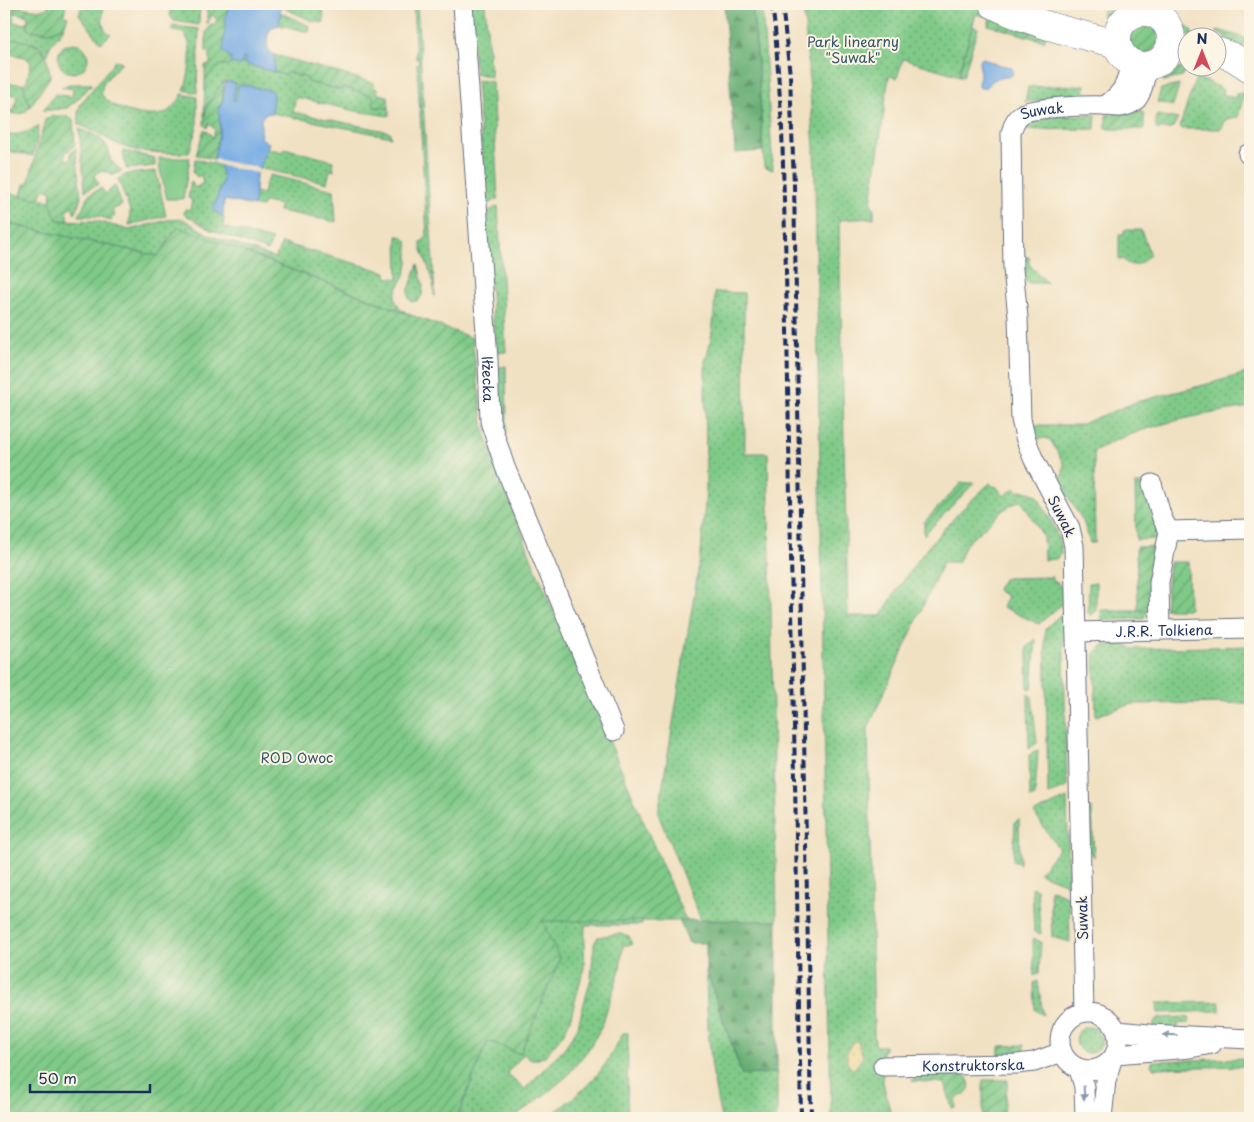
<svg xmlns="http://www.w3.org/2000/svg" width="1254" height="1122" font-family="'Playpen Sans',sans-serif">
	<defs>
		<pattern id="grass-dots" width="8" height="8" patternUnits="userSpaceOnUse" patternTransform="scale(1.25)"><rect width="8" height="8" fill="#80ca88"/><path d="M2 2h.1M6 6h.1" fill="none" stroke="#68a472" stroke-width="1.8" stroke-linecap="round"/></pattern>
		<pattern id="forest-firs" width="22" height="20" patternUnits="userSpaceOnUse" patternTransform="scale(1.25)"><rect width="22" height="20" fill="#68ae74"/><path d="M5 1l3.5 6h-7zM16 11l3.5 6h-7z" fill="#558e62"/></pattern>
		<pattern id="sand-dots" width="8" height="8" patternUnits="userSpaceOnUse" patternTransform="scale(1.25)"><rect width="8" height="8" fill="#eeda9e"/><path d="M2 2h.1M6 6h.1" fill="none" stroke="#ccbb8a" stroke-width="1.8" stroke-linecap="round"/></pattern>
		<pattern id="garden-furrows" width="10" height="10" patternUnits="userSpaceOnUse" patternTransform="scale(1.25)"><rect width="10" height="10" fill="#80ca88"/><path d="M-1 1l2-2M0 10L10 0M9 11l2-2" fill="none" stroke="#68a472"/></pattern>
	</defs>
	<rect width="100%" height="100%" fill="#fcf5e5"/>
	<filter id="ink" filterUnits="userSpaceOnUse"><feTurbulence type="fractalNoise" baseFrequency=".02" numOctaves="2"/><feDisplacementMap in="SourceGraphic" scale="10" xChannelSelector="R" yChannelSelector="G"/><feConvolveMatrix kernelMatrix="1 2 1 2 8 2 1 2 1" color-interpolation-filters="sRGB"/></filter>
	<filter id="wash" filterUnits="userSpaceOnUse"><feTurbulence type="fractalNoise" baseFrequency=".0096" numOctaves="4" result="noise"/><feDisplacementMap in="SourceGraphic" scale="20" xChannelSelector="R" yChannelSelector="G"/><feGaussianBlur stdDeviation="1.12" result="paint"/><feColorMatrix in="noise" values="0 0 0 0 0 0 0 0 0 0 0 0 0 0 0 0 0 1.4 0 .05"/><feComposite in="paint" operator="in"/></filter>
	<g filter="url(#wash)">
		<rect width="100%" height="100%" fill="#f1e1c3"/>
		<g fill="url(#grass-dots)" stroke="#4e7c73">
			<path d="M90 4H104C103 13 99 30 111 34L101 43 79 14 81 8 89 9Z"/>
			<polygon points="183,4 200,4 199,25 174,21 170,15 170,10"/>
			<polygon points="284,4 323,4 324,23 312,21 286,9"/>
			<path d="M413 4H417L435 296H434C435 278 425 262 421 246V242L427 236 417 63H419V59H416Z"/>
			<polygon points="470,4 485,4 491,77 475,73"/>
			<polygon points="752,4 762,4 773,170 764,167 758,63"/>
			<path d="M802 4H984L990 18 976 14 960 70V76L903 59 897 78 889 76 871 203 874 209V218L839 220 848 616H881C910 565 946 522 990 483L994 487 996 486 1004 496 1015 488 1019 492 1022 490 1037 495C1046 513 1061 534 1061 554L1056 559 1044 560 1043 536 1021 500 1003 510 966 544 958 562H943L868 728 874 1036 876 1046H885V1050H882L883 1082 892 1118H831L815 184 814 148 805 24Z"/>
			<path d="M4 5 14 6 15 13 13 22 27 24 29 30 49 32 64 27C59 39 49 41 47 56L39 45 14 39 4 45Z"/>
			<polygon points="281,13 310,26 309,32 279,25"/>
			<path d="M173 26 199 29 197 93 184 90C189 78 195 44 184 34 180 31 176 31 172 30Z"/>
			<circle cx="73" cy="58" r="15"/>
			<polygon points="243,58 246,58 245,64 286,75 286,72 307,78 308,82 341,90 342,87 374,96 374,107 389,108 389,116 355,111 296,97 293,112 390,132 391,137 272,113 273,91 239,84 236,102 233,101 236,83 225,81 207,105 204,117 205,79 220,65 230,65 230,63 241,65"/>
			<path d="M116 60 122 62 121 63 104 82 101 92C105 109 151 120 165 113 172 109 178 103 182 94L197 97V127L189 153C167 153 143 154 122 146 107 140 94 130 79 125L78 112 81 103Z"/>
			<polygon points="1198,79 1209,82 1223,90 1222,94 1235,98 1236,94 1243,93 1244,95 1238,117 1226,119 1221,129 1182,129 1180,126 1195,80"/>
			<polygon points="476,80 492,82 498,199 486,205"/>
			<path d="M4 83 23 84 30 107C23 117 14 114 4 112V109L14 111 17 96 4 93Z"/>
			<polygon points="69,84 92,84 76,101 67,108 43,111 55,94 72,97 73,89 62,87"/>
			<polygon points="1085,85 1084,98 1025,102 1028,87"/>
			<path d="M1096 115 1095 129 1022 130C1036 112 1075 116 1096 115Z"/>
			<path d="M38 126 37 140 33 156 4 150V137C17 132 24 136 38 126Z"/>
			<polygon points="267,148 283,152 284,148 333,161 334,171 330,170 327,183 259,168"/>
			<polygon points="123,151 155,158 155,166 126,169"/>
			<polygon points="195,159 220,165 223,180 213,210 224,218 223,227 272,240 268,251 211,230 184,214 185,209 190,210 192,200 188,198 191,181 195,188 203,183 201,175 197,177 193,173"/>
			<polygon points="156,171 166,216 129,225 130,211 118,179 127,174"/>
			<polygon points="270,175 334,190 336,222 279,211 280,205 264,202 262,207 254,206 255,192 263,194 265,185"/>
			<path d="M4 192 50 201 57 220 97 221 129 230 167 220 183 219 209 235 275 258 282 243 386 272V277L398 279 397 236H401L407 241C408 250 409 260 407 269 403 287 382 296 407 313L178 227 158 256 4 223Z"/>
			<polygon points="498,206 506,352 497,352 495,349 485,213"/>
			<path d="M1124 230H1141L1150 254C1143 261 1137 269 1127 263 1120 258 1128 260 1119 259V235H1124Z"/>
			<polygon points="1023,257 1029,257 1029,264 1047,283 1030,283 1025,281"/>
			<polygon points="418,264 423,285 422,295 419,300 412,302 409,299 408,292"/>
			<path d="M715 292 744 293 745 453H768L777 921 701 920 658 814 701 553 706 490 705 361C713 338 714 317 715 292Z"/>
			<polygon points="506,366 507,432 500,432 497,430 497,368"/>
			<path d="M1250 372V407C1197 415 1142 425 1094 451L1095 543H1090L1083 521 1059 482 1063 473 1064 464 1051 441 1046 438 1038 439 1033 425H1079L1136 402 1204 385Z"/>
			<polygon points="1052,577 1052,581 1058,583 1062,587 1063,603 1039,624 1002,607 1007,596 998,591 997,589 1003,579 1007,578"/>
			<polygon points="1096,582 1096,611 1091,616 1088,613 1089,583"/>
			<polygon points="1101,610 1148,610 1148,611 1143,619 1102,620"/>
			<polygon points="1063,612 1067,787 1048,795 1045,629"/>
			<polygon points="1036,639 1032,689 1028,688 1027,647"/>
			<polygon points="1127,644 1132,649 1250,646 1250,703 1131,704 1096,716 1094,654 1103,645"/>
			<polygon points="1028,694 1032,697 1037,743 1029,749"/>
			<polygon points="1038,750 1035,796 1030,798 1029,755"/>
			<polygon points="1067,798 1069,885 1039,873 1059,849 1034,813"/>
			<polygon points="1092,807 1094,857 1088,851 1087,812"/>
			<polygon points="1019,819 1020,859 1020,864 1013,861 1015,822"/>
			<polygon points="1032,887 1037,889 1041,934 1034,932"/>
			<polygon points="1050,889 1069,897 1070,942 1052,937"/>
			<path d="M542 920H642V925H585L584 968 570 1020 564 1033 545 1056 538 1059H529L524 1054 507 1073 525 1089 565 1047 577 1029 591 978 594 944 598 937C609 935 619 932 629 936L632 945H623L620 970 601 1028 588 1050 567 1076 542 1097 512 1118H457L487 1042H492L520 1054Z"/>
			<polygon points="1033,938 1041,942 1039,973 1034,976"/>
			<path d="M706 969 742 1075 777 1073V1118H721C709 1066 707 1022 706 969Z"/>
			<polygon points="1038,981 1043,1015 1035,1010 1034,983"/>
			<polygon points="1220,1002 1220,1011 1158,1013 1157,1003"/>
			<polygon points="1189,1017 1189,1023 1178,1024 1178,1029 1154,1028 1154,1022 1160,1018"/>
			<circle cx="1089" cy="1040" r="13"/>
			<path d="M623 1033H628L627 1118H547C564 1105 581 1093 595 1077 607 1064 615 1048 623 1033Z"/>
			<polygon points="1249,1058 1249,1066 1154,1068 1151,1066 1152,1062 1154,1061"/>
		</g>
		<g fill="url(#forest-firs)" stroke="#426e69">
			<polygon points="724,4 752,4 758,63 763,151 735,153"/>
			<polygon points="679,920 777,921 777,1073 742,1075 706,969 706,943 689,943"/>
		</g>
		<path fill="url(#sand-dots)" stroke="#84847e" d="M854 1041 858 1042 863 1056 856 1067 853 1069C842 1062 847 1049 854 1041Z"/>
		<g fill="url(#garden-furrows)" stroke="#4e7c73">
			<polygon points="49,4 66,4 64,15 68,16 64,27 49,32 29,30 27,24 28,16 15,13 14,6 41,10 47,8"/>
			<polygon points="207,4 230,4 226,15 231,58 230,65 220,65 205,79 205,65 210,65 210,52 206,51 206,33 211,24 214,26 217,19 212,15 207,25"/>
			<path d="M1130 4H1140C1127 9 1116 17 1101 15L1102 11H1112Z"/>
			<path d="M1167 4H1174L1179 20 1190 29 1194 37C1178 37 1169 18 1167 4Z"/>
			<polygon points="990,18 1046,36 1044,41 988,25"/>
			<circle cx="1144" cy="39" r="15"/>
			<polygon points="972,26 978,28 963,77 960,76 960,70"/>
			<polygon points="1218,30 1245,38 1246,41 1244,46 1241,47 1216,32"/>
			<path d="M14 39C40 43 48 50 50 77L30 107 23 84 27 80 31 63 25 57 4 53V45Z"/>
			<polygon points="275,55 374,83 374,88 377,89 378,94 388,96 389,108 374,107 373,96 342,87 342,90 307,82 307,78 287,72 286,75 274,72"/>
			<polygon points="1167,67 1185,69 1182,77 1163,81"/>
			<path d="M224 81 222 105 219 106 220 129 214 159 196 155 204 129 213 137 215 130 209 123 207 128 204 125C204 105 213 96 224 81Z"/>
			<polygon points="1179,85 1173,106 1157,102 1161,89"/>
			<polygon points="1141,111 1144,115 1144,129 1108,129 1106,128 1106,115"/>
			<polygon points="1158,115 1178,119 1172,129 1156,129 1156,116"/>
			<polygon points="51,116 68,116 73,119 75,145 65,153 66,160 71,159 70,153 76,148 81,198 75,214 72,206 66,211 69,221 57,220 56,218 50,201 52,191 43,190 40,199 21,196 24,184 28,184 45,120"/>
			<path d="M79 129C96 135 110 140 110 160L122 171 112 176V173L99 171 94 176 99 184 85 191Z"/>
			<polygon points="115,185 122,205 112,210 115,216 111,220 98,216 79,216 88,195 101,188 106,194"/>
			<polygon points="4,223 158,256 178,227 472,338 484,430 532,560 686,921 542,921 560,959 520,1054 492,1042 487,1042 457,1118 4,1118"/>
			<polygon points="961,483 974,483 924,535 924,522"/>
			<polygon points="1135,484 1146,484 1161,531 1160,539 1136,540"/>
			<polygon points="1158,546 1148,610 1138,610 1136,547"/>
			<polygon points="1169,562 1188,562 1189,609 1165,609"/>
			<polygon points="1024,1045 1024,1056 999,1056 999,1046"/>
			<path d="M918 1073H962C968 1077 973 1085 967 1092 965 1095 960 1095 957 1099 955 1102 956 1103 956 1107L952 1108 945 1083 912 1081Z"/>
			<polygon points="983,1080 1008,1080 1003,1118 983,1118"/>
		</g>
		<polygon fill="#80ca88" stroke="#4e7c73" points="159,158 190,158 183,199 167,199 160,170"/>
		<g fill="#77ace4" stroke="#496ea1">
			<path d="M230 4H280L281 13 279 25 272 27C266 34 264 52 275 55L274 72 244 64 246 58H243L241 65 230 63 231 58 223 51 226 15Z"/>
			<path d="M984 58 995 64 1011 67 1013 71 1012 75C1001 81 997 73 986 88H980L978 84 980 75 979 60Z"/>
			<polygon points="226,81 236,83 233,100 235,101 239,84 273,91 272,113 265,114 261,119 261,138 269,143 256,176 254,206 224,200 223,217 213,210 223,180 220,165 213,163 220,129 219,106 222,105"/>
		</g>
		<polygon fill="#f1e1c3" points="214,159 259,168 258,173 220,165 213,163"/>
	</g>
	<g filter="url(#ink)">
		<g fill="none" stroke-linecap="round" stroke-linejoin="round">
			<g stroke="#666d81" stroke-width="21">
				<g id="street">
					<path id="s1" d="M463 4 488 360 490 421 505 467 614 731"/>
					<polyline points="1153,13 1156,4"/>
					<path d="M1105 106C1124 92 1127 84 1130 62"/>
					<polyline points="1248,154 1250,154"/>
					<polyline points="1152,484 1162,518 1169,531 1159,582 1160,630"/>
					<polyline points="1169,531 1250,529"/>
					<path id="s2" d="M1076 632 1250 628"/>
					<circle cx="1089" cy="1041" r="29"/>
					<path id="s3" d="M1084 1012 1074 546 1070 528 1033 458 1025 437 1021 419 1018 317 1013 269 1011 133C1013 126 1015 118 1022 114 1032 107 1092 105 1106 106 1116 107 1126 109 1135 101 1143 94 1145 76 1147 66"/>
					<polyline points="1117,1031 1149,1034 1250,1039"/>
					<polyline points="1115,1054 1190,1048 1212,1044"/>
					<path id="s4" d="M883 1066 1017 1064 1034 1062 1062 1052"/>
					<polyline points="1079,1069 1084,1087 1085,1118"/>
					<polyline points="1102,1118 1106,1080 1112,1060"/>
				</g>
			</g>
			<g stroke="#666d81" stroke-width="29">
				<g id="secondary">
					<path d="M993 4C1032 24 1075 33 1117 44"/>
					<circle cx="1144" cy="39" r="27"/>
					<polyline points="1216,51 1233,57 1250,68"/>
				</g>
			</g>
			<use href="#street" stroke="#fff" stroke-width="19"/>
			<use href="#secondary" stroke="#fff" stroke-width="28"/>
			<g stroke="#1b2f5e" stroke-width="4" stroke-dasharray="8 4" stroke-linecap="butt">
				<polyline points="772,4 775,28 782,128 786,272 801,1118"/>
				<polyline points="782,4 790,75 794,185 811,1118"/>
			</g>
		</g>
		<defs><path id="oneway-solid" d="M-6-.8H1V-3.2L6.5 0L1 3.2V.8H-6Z" transform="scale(1.25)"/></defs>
		<g fill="#8d97ae">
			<use href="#oneway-solid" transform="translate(1170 1035) rotate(-178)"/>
			<use href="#oneway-solid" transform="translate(1084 1093) rotate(87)"/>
		</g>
	</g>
	<g text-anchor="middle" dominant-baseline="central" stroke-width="4" stroke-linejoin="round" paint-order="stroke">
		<g font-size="14" fill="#345668" stroke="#fcf5e5">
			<text x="853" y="41">Park linearny<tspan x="853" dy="16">"Suwak"</tspan></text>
			<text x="297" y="757">ROD Owoc</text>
		</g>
		<g font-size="14" fill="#1b2f5e" stroke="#fcf5e5">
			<text stroke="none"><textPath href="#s3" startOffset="934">Suwak</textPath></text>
			<text stroke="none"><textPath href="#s1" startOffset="376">Iłżecka</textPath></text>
			<text transform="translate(1062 516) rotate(64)">Suwak</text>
			<text stroke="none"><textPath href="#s2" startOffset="88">J.R.R. Tolkiena</textPath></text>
			<text transform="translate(1082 918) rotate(-91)">Suwak</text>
			<text stroke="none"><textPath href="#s4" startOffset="90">Konstruktorska</textPath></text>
		</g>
	</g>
	<rect width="1254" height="1122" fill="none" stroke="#fcf5e5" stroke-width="20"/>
	<g transform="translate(1202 52)"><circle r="24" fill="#fcf5e5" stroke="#a2a6af"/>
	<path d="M0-4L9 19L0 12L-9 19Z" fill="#d1495b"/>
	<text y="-8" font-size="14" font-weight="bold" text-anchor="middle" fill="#1b2f5e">N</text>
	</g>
	<path d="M30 1084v8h120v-8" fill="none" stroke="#1b2f5e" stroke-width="2.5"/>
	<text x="38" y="1084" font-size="15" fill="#1b2f5e" stroke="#fcf5e5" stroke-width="4" paint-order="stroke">50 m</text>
</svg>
